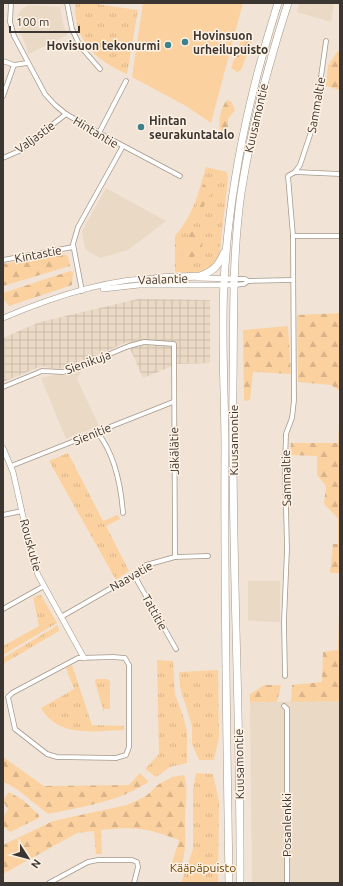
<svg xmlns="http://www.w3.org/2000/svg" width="343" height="886" font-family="Ubuntu,sans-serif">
	<defs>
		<pattern id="industrial-grid" width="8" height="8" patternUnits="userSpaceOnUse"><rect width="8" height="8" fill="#ead9c5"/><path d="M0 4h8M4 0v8" fill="none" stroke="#cabbaa"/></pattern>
		<pattern id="grass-tufts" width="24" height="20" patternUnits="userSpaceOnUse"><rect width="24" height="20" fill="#fcd1a0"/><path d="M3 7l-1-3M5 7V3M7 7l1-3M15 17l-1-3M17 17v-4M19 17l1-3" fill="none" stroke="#d9b48a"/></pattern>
		<pattern id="forest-firs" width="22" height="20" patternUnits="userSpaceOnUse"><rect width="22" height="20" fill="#fcd1a0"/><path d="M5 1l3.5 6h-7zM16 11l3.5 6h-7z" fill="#d9b48a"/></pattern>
	</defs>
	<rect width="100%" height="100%" fill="#f1e4d6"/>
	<g fill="#ead9c5">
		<polygon points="300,3 334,3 331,22 297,12"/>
		<polygon points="29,5 60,7 63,24 67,35 29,54 17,23 18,14 23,8"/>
		<polygon points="106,188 166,221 128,250 100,258 85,249 82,231"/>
		<polygon points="82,370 77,379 99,426 66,439 41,378"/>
		<polygon points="248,581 280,581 280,622 248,621"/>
		<polygon points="340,701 340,883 252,883 250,702"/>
	</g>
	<polygon fill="url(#industrial-grid)" points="138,299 210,300 210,363 177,364 143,378 127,342 69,368 55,369 42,366 3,382 3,338 40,322"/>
	<g fill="url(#grass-tufts)">
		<path d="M75 3H89L138 10 127 74C95 60 74 41 75 3Z"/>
		<path d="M206 167 227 172 228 178 219 259C208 275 192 273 175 272V236C194 214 198 194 206 167Z"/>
		<polygon points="68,453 103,521 118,515 120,519 106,526 129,571 116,580 49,461"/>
		<polygon points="41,595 57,623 3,655 3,646 39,626 33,597"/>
		<polygon points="58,625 59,631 3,664 3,658"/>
		<polygon points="157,660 173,661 175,694 184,719 187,732 187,763 170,767 156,777 145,769 159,754"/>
		<path d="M72 665 92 725 124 726V730C95 731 58 738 41 708L74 689 66 668Z"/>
		<polygon points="218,670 219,737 214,760 199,760 192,744 192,726 180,687 179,672"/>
		<polygon points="96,679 107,679 110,681 110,709 104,709 104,713 95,682"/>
		<polygon points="196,773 213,774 219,801 218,883 181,883 193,849 193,789"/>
	</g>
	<g fill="url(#forest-firs)">
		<polygon points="249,31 253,34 253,39 241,70 237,72 231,68 244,32"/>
		<polygon points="338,51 340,53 340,90 326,86 328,65"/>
		<path d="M227 100 231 101 235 110 228 119V128L225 132 221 131C217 123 221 107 227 100Z"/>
		<polygon points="203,184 213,189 200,213 197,213 195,211 196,207"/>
		<path d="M194 231 203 235 202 247 192 259 185 260 182 256C183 248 188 242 189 233Z"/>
		<polygon points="62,253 68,256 70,266 3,286 3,264"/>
		<polygon points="70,271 73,272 72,285 9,306 4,300 3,293"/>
		<polygon points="340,313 340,391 331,385 298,382 297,315"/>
		<polygon points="288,326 291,374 253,372 250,400 244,401 243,330"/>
		<polygon points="340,410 340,573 330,573 333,544 338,544 338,518 324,504 326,486 317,475 317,456 290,455 291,443 338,443"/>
		<polygon points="340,585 340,701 291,702 292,685 322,682 323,652 338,650"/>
		<polygon points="264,685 281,685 277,702 250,702 250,694"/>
		<path d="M3 757 44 786 129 785 140 773 148 781 147 783C115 803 84 806 48 814L18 790 3 781Z"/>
		<path d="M184 775C189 790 185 803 185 819 185 834 187 847 182 863L178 865 172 863 179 840C148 828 135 826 101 830L102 854H96L94 831 77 833 3 874V845L53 821 127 805 146 796 159 784 172 777Z"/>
		<path d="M9 792 23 800 39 815V818L10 832 3 826V817L8 809C2 801 3 799 9 792Z"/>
	</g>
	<polygon fill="#fcd1a0" points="143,3 243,3 211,123 186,106 132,77"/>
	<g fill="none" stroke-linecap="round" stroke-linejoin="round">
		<g stroke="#a4988b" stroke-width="5.5">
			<g id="minor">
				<polyline points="11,3 10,22 14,36 45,94 55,105 66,114 99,133 180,176"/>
				<polyline points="67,3 72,29 80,46 100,69"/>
				<polyline points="3,61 14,65 27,63"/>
				<polyline points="3,96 14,65"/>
				<polyline points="99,133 126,81"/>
				<polyline points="3,158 19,151 66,114"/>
				<polyline points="295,172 340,174"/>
				<polyline points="293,236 340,236"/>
				<polyline points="3,260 73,247"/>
				<polyline points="234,279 245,279 248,281 293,280"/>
				<polyline points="234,285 244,284 248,281"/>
				<polyline points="82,291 73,244 78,227 123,146"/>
				<polyline points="3,387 42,371 63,372 78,367 129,346 144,342 174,344 175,557"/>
				<path d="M97 432C114 453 121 486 123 513"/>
				<polyline points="11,466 173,402"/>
				<polyline points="3,515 22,511"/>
				<polyline points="134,575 176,649"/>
				<polyline points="3,609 44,586"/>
				<polyline points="61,617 134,575 146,565 175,557 208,556"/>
				<polygon points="113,657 125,658 129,665 129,747 126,755 116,758 57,757 47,754 15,729 8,697 12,693 78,658"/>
				<polyline points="285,676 284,621 287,549 285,463 286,434 292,418 294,400 293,236 288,176 295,172 300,165 315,120 326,41"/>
				<polyline points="284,706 287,709 287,883"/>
				<polyline points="49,883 88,862 98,860 132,860 137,862 138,867 134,883"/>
			</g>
		</g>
		<g stroke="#a4988b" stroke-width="6">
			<g id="tertiary">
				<polyline points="198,278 234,279"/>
				<polyline points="103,289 139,285 234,285"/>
				<path d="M3 318C50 298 109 278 160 278"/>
				<polyline points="3,448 13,472 33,561 38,575 84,658"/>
			</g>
		</g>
		<g stroke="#a4988b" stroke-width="8">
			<g id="trunk">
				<path d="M157 278 200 276C214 271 218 266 224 253"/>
				<path d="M229 883C227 739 224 595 225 451 225 395 221 338 224 282 229 186 249 94 278 3"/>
				<path d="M240 883C241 717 231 550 233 384 234 320 232 257 241 193 251 129 268 65 288 3"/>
			</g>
		</g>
		<use href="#minor" stroke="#fff" stroke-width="4"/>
		<use href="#tertiary" stroke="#fff" stroke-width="5"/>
		<use href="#trunk" stroke="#fff" stroke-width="7"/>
	</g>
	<g fill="#3b828c" stroke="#fff2e4" stroke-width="1.5">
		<circle cx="185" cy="42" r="4"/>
		<circle cx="168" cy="45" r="4"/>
		<circle cx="141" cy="127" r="4"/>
	</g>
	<g text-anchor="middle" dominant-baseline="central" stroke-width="3" stroke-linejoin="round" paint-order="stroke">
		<g font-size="12" font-weight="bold" fill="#3b3631" stroke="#fff2e4" text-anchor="start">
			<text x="193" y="35">Hovinsuon<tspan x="193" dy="14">urheilupuisto</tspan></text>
			<text x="160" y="45" text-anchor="end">Hovisuon tekonurmi</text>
			<text x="149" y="120">Hintan<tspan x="149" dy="14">seurakuntatalo</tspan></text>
		</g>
		<g font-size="12" fill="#3b3631" stroke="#fff2e4">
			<text transform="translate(316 105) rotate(-80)">Sammaltie</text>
			<text transform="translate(256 118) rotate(-77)">Kuusamontie</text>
			<text transform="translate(96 132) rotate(31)">Hintantie</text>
			<text transform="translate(35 137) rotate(-36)">Valjastie</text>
			<text transform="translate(38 254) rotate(-11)">Kintastie</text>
			<text transform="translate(163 279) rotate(-2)">Vaalantie</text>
			<text transform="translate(88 362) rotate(-20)">Sienikuja</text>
			<text transform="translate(92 434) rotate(-22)">Sienitie</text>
			<text transform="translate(233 440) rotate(-90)">Kuusamontie</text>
			<text transform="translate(174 451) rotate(-91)">Jäkälätie</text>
			<text transform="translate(286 478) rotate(-91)">Sammaltie</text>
			<text transform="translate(31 545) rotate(75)">Rouskutie</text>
			<text transform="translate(131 576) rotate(-30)">Naavatie</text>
			<text transform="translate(155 612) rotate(61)">Tattitie</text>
			<text transform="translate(239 764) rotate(-91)">Kuusamontie</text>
			<text transform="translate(286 825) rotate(-90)">Posanlenkki</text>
		</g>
		<g font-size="12" fill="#704500" stroke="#fff2e4">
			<text x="203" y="867">Kääpäpuisto</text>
		</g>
	</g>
	<rect width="343" height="886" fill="none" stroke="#3b3631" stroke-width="8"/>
	<g transform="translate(28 858) rotate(126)" stroke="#fff2e4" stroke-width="3" paint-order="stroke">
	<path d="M0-3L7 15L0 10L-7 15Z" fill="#3b3631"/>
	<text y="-6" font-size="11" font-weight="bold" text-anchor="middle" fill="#3b3631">N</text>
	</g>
	<path d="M10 26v6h69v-6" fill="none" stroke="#3b3631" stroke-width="2"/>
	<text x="16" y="26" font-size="12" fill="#3b3631" stroke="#fff2e4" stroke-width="3" paint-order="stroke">100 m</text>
</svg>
